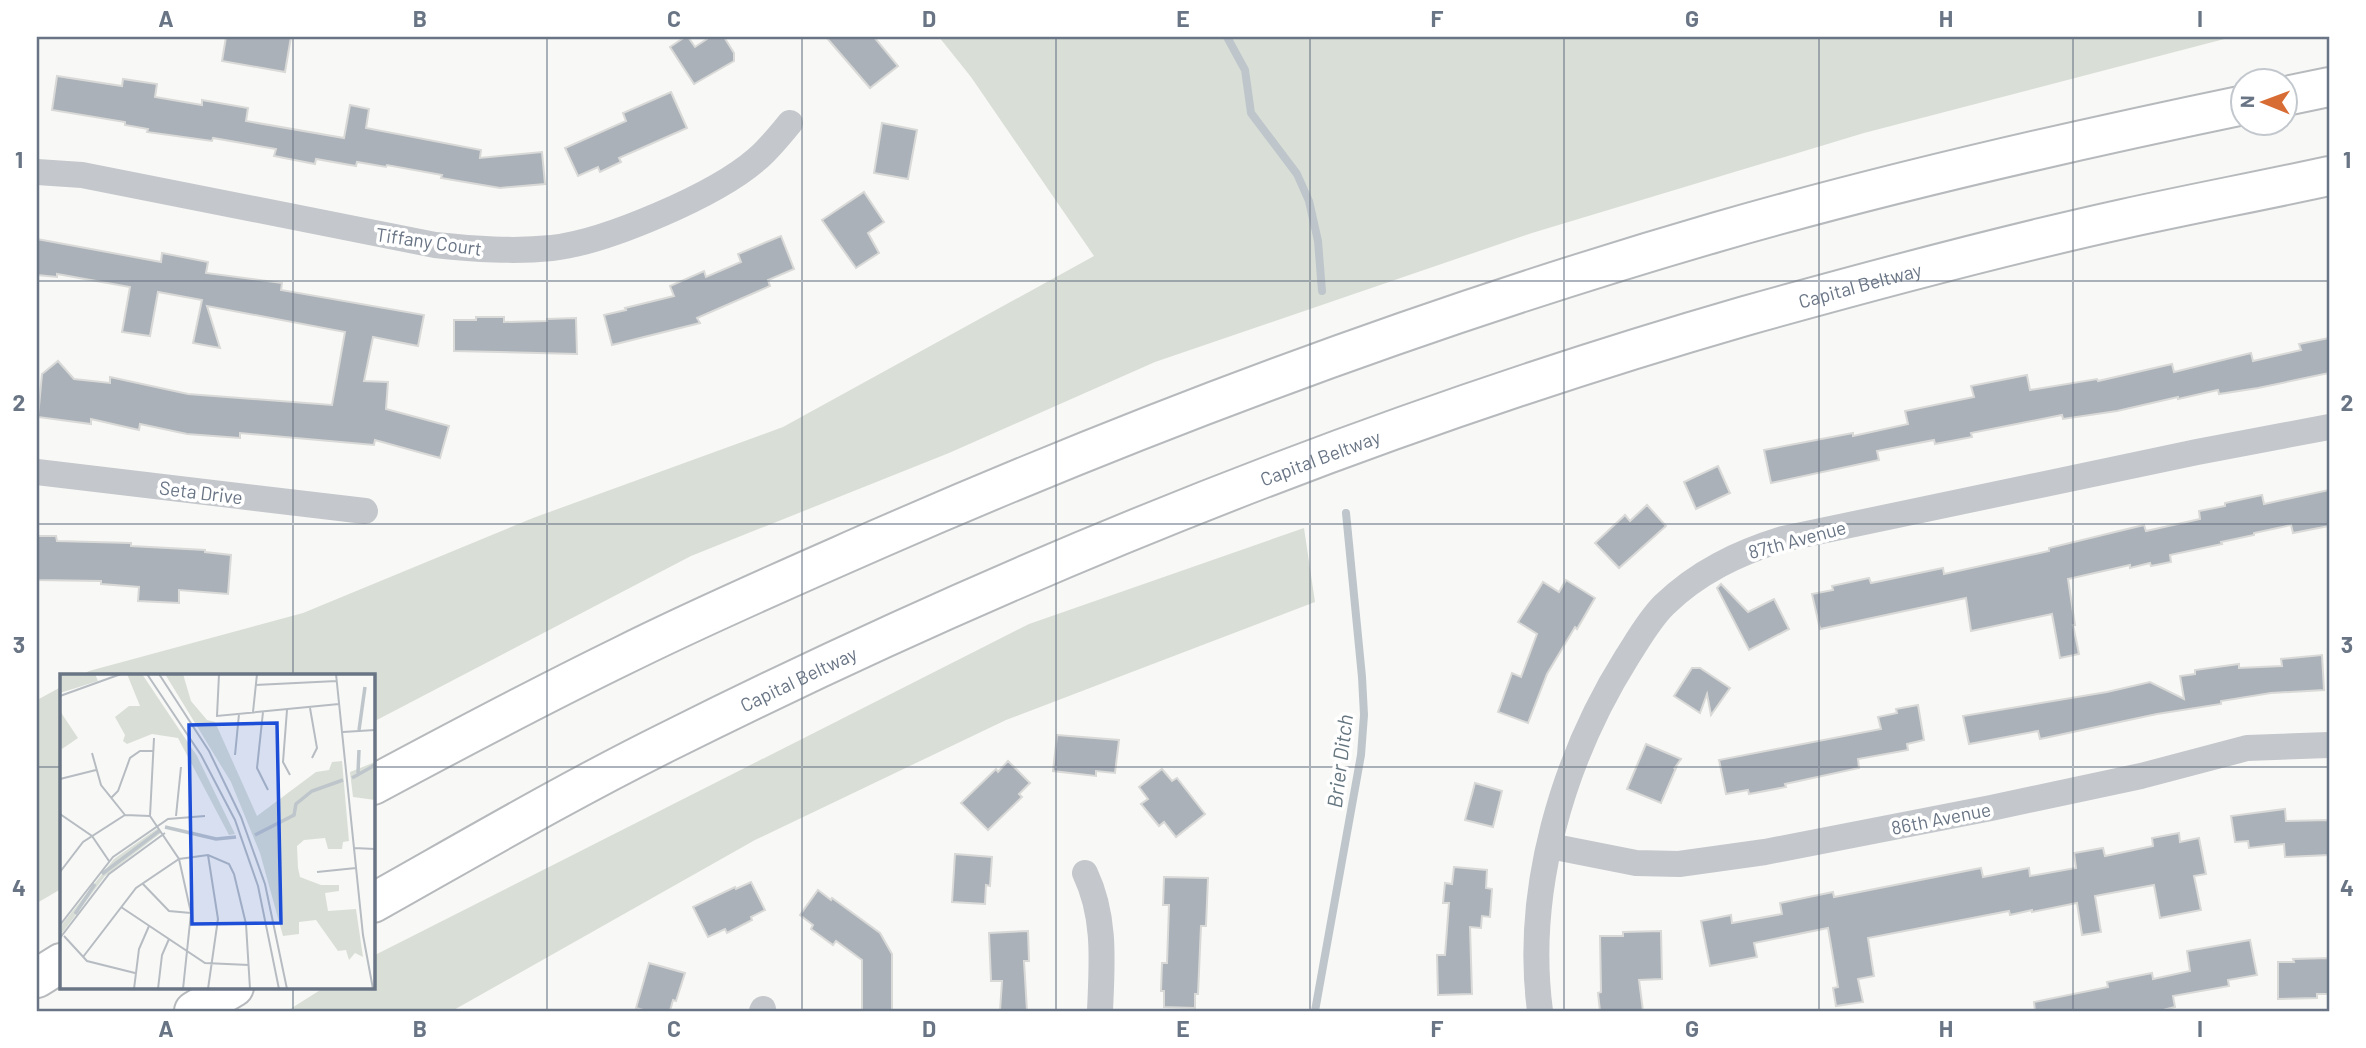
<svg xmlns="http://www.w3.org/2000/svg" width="2366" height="1048" font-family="Barlow,sans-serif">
	<rect width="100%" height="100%" fill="#f8f8f6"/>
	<g fill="#d9dfd7">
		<polygon points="939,37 2232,37 1864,133 1532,233 1155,362 949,453 691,556 373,722 373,675 82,675 89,671 303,613 533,518 783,427 1094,256 971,77"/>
		<polygon points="1304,528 1315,602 1006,720 755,840 452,1011 287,1011 325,987 373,987 373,956 1029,624"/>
		<polygon points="61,687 61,889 37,903 37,700"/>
	</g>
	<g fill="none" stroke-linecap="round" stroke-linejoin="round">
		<g stroke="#bec6cb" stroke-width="8">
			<polyline points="1227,37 1245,70 1251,113 1297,174 1309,201 1318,241 1322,291"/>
			<polyline points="1315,1011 1361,755 1364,715 1362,677 1346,513"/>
		</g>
	</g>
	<g fill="#abb1b8" stroke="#d9dad8" stroke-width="2">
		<polygon points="226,37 291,37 285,72 222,61"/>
		<polygon points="685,37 688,37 695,47 710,37 724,37 734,53 734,61 694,84 670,47"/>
		<polygon points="826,37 874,37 898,66 870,88"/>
		<polygon points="57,76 122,86 123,79 157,84 155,97 202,105 202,100 248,108 246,121 344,138 350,105 369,109 366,128 481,150 480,158 542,152 545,184 500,188 441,178 442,175 387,165 386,167 357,162 356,166 316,159 315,164 274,156 276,149 213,138 212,141 147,132 148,129 125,125 125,122 52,110"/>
		<polygon points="671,92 687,128 619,158 621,162 600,172 598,167 578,176 565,148 626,121 623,113"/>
		<polygon points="882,123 917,130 908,179 874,173"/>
		<polygon points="864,192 884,222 868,233 879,253 856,268 822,220"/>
		<polygon points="781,236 794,269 768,280 770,286 697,318 700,323 612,345 604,315 626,310 625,308 674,296 670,286 704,271 706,277 741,262 738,254"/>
		<polygon points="37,239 161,262 162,253 208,262 206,273 282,283 281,290 424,315 418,346 373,337 364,381 388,382 386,409 449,426 440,458 375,440 374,445 240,433 240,438 187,434 140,424 139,430 91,419 91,424 38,417 42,374 58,361 74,379 110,383 110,377 188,394 332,405 345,332 207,306 220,348 193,343 202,300 158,292 150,336 122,332 130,287 57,274 57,277 37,275"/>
		<polygon points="476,317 504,317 504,322 547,321 547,319 576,318 577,354 454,351 454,320 476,320"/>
		<polygon points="2329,338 2329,373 2258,388 2219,394 2218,390 2178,399 2178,397 2117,411 2063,419 2062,415 1971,433 1972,437 1935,444 1934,440 1877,451 1879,460 1771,483 1764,450 1853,433 1853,436 1908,424 1905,411 1974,397 1971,386 2027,375 2030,390 2097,379 2098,381 2172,364 2174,372 2251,353 2253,361 2301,350 2299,344"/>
		<polygon points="1718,466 1730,493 1696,509 1684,482"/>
		<polygon points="2329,490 2329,526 2293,533 2291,525 2254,533 2254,535 2221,542 2222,544 2170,555 2171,562 2151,566 2150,563 2130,568 2130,565 2068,579 2075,625 2073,625 2079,654 2060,658 2052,614 1971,631 1966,598 1820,629 1812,594 1833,590 1832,586 1869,578 1871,583 1943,568 1944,574 2049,551 2049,548 2144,525 2146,531 2200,519 2199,511 2225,506 2225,503 2262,495 2264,504"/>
		<polygon points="1647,505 1666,526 1619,568 1595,543 1625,515 1630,521"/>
		<polygon points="37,536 56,536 57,541 131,543 131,546 205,550 205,552 231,555 228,594 179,590 179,603 138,601 139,587 101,584 101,581 37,580"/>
		<polygon points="1566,580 1595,598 1577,629 1575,627 1547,674 1528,723 1498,712 1512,673 1521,677 1537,634 1518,622 1543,582 1559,592"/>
		<polygon points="1721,584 1748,612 1774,599 1789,629 1749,650 1717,588"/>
		<polygon points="2322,655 2324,690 2271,693 2221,701 2221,704 2157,714 2040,739 2038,731 1969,744 1963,716 2107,692 2150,682 2184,699 2180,676 2195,674 2195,670 2239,664 2239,668 2282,666 2281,659"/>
		<polygon points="1692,668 1700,668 1730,688 1711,715 1707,694 1700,713 1674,696"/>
		<polygon points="1918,705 1924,740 1907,744 1908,750 1858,759 1859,768 1785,784 1786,787 1749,794 1748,790 1726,794 1719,760 1881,729 1878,717 1897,713 1896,709"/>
		<polygon points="1057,735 1119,740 1115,773 1096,771 1096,776 1053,771"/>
		<polygon points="1646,744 1681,759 1674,769 1676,768 1661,803 1627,789"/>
		<polygon points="1008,761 1030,783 1019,794 1022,797 988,830 961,803 996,769 998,772"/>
		<polygon points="1162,769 1172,781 1177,778 1205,814 1176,837 1164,822 1159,826 1141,804 1148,799 1139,787"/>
		<polygon points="1475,783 1502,791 1493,827 1465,820"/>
		<polygon points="2285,809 2286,821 2329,820 2329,855 2285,857 2284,844 2249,848 2248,841 2235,842 2231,816"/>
		<polygon points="2179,833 2180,842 2199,838 2206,874 2194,876 2201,910 2160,918 2154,885 2095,896 2101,932 2082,935 2077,903 2032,912 2032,910 2010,915 2009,911 1868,938 1874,976 1858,979 1863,1002 1836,1006 1833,988 1838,987 1828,928 1754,943 1757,957 1710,966 1701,921 1731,915 1732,923 1782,914 1780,903 1833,892 1834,897 1981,868 1983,877 2029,868 2030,876 2076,868 2074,853 2103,848 2105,856 2153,846 2152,838"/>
		<polygon points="955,854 992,857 990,886 986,885 985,904 952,902"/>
		<polygon points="1454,867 1487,870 1486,888 1492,889 1490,917 1482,916 1481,928 1470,927 1472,994 1438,995 1437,955 1445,955 1449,903 1443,903 1445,883 1452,884"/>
		<polygon points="1164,877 1208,878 1206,926 1201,926 1198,994 1195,994 1195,1008 1164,1007 1164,991 1161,991 1162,963 1167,963 1169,905 1163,905"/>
		<polygon points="751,882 765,910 751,917 752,920 727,933 725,929 708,937 693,907 735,887 736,889"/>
		<polygon points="818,890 831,900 832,898 880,933 892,954 892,1011 862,1011 862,960 836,941 833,945 811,929 813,925 800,915"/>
		<polygon points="1028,931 1029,961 1024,961 1027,1011 1000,1011 1002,981 991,981 989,933"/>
		<polygon points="1661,931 1662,979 1639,980 1643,1011 1600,1011 1598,993 1601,992 1600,936 1623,936 1623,932"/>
		<polygon points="2250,940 2257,975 2228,980 2229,986 2173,996 2175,1007 2159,1011 2035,1011 2034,1002 2108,987 2107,982 2152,973 2153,979 2190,971 2187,951"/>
		<polygon points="2329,958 2329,994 2317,994 2317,998 2278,999 2278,962 2294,962 2293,959"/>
		<polygon points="649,963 685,973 676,1001 673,1000 670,1011 647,1011 636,1008"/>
	</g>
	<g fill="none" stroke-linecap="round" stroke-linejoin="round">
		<g stroke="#b7babd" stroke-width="42">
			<g id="motorway">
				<polyline points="2286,96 2329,87"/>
				<path d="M373 785C455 741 538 697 622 656 706 614 792 577 878 539 1150 420 1431 315 1717 232 1890 182 2066 142 2244 105"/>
				<path id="s1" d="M373 903C471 848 568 791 669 741 1013 569 1375 423 1745 316 1870 281 1996 247 2123 219 2191 204 2260 191 2329 176"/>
				<polyline points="37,978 61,963"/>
				<polyline points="194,1011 234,987"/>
			</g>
		</g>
		<g stroke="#c4c7cb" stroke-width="26">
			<path d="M37 172 82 175 435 245C474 249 513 252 552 248 606 242 716 195 757 159 769 149 779 136 790 123"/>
			<polyline points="37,472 365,511"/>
			<polyline points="1550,846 1636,863 1679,864 1765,852 1991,808 2141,776 2247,748 2329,745"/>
			<path d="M1085 873C1106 917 1102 963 1100 1011"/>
			<polyline points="762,1011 763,1009"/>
			<path d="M1540 1011C1524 890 1563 759 1627 657 1638 640 1649 620 1664 605 1698 572 1738 553 1783 539L2197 452 2329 427"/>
		</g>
		<use href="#motorway" stroke="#fff" stroke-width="38"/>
	</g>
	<path fill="none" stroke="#697585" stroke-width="2" stroke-opacity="0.55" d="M293 37V675M547 37V1011M802 37V1011M1056 37V1011M1310 37V1011M1564 37V1011M1819 37V1011M2073 37V1011M37 281H2329M37 524H2329M37 767H61M373 767H2329M293 987V1011"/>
	<g text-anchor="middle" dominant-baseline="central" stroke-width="7" stroke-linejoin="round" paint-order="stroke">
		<g font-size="19" fill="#697585" stroke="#fff">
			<text transform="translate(429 241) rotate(8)">Tiffany Court</text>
			<text stroke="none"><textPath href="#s1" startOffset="1615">Capital Beltway</textPath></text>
			<text stroke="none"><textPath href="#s1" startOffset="1048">Capital Beltway</textPath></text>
			<text transform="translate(201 492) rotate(7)">Seta Drive</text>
			<text transform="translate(1797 539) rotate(-15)">87th Avenue</text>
			<text stroke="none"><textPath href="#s1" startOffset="481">Capital Beltway</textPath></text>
			<text transform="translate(1941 818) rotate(-11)">86th Avenue</text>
		</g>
		<g font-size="21" font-style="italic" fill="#657680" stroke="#fff">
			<text transform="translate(1339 761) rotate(-83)">Brier Ditch</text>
		</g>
	</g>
	<g transform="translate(60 674)">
		<rect width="315" height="315" fill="#f8f8f6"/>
		<path d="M0 0H35L38 7 0 19ZM67 0H82L137 82 175 160 169 161 118 64 92 60 67 70 63 67 65 61 55 43 69 32H80ZM105 0H123L131 27 147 46 155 48 197 142 256 98 269 96 272 88 282 87 289 167 283 168 282 175H268L265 164 244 166 237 172 238 194 240 203 261 211H279V217L265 219 268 237 296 235 303 283 295 279 289 286 286 276 278 277 256 246 239 248V260L223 262 200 179 171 108ZM0 37 18 64 2 75 0 71ZM315 88V126L293 123 290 98ZM98 154 101 159 45 202 0 262V253L54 185Z" fill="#d9dfd7"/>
		<path fill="none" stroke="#bec6cb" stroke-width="3.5" d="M299 56 305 13M298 99 299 76M292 104 315 91M105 153 156 165 176 163M195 161 234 141 236 130 252 117 283 106M42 200 99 157M15 240 35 210"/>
		<path fill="none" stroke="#b6bcc2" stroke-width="2" d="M87 0 141 81 175 146 198 212 219 315M99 0 149 77 181 143 205 210 227 315M159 0 157 42 279 30M276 0 303 261 313 315M195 11 277 7M0 22 61 0M250 34 257 74 252 84M227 36 223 88 230 101M193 38 197 0M203 38 197 94 208 116M283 58 315 56M32 79 41 111 65 141M175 81 179 40M0 105 36 96M51 124 58 117 70 84 80 77H94M0 140 32 162 49 187M90 142 119 185 131 239 123 315M90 142 94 64M116 142 121 93M294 174 315 175M0 198 23 168 65 141 90 142M257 198 296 194M82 209 109 237 131 239M61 233 145 289 189 291M0 251 53 183 108 145 145 142M4 262 27 287 75 299M0 264 49 200 105 159M23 283 76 214 119 185 148 181 169 190 174 200 186 250 190 315M74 315 79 275 89 252M98 315 102 281 109 265M148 315 158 245 148 181"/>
		<path fill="#1d4ed8" fill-opacity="0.15" stroke="#1d4ed8" stroke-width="3.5" d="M217 49 221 249 132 250 129 51Z"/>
		<rect width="315" height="315" fill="none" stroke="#697585" stroke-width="3.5"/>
	</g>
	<rect width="2366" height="1048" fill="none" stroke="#ffffff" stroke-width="77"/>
	<g transform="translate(2264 102) rotate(271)"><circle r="33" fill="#ffffff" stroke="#c3c8ce" stroke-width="2"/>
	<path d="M0-5L12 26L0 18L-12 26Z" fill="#d86c35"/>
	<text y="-10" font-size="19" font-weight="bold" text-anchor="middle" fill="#697585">N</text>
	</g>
	<rect x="38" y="38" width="2290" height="972" fill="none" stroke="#697585" stroke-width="2.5"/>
	<g font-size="23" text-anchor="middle" font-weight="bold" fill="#697585">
		<text x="166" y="27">A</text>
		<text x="420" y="27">B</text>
		<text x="674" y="27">C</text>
		<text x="929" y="27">D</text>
		<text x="1183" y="27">E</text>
		<text x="1437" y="27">F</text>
		<text x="1692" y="27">G</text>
		<text x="1946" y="27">H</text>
		<text x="2200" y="27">I</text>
		<text x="19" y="168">1</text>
		<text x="2347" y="168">1</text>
		<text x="19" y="411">2</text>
		<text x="2347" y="411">2</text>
		<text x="19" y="653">3</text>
		<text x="2347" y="653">3</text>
		<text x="19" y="896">4</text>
		<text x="2347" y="896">4</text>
		<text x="166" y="1037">A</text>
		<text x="420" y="1037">B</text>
		<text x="674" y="1037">C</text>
		<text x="929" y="1037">D</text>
		<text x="1183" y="1037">E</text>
		<text x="1437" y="1037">F</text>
		<text x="1692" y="1037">G</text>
		<text x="1946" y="1037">H</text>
		<text x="2200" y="1037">I</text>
	</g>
</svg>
